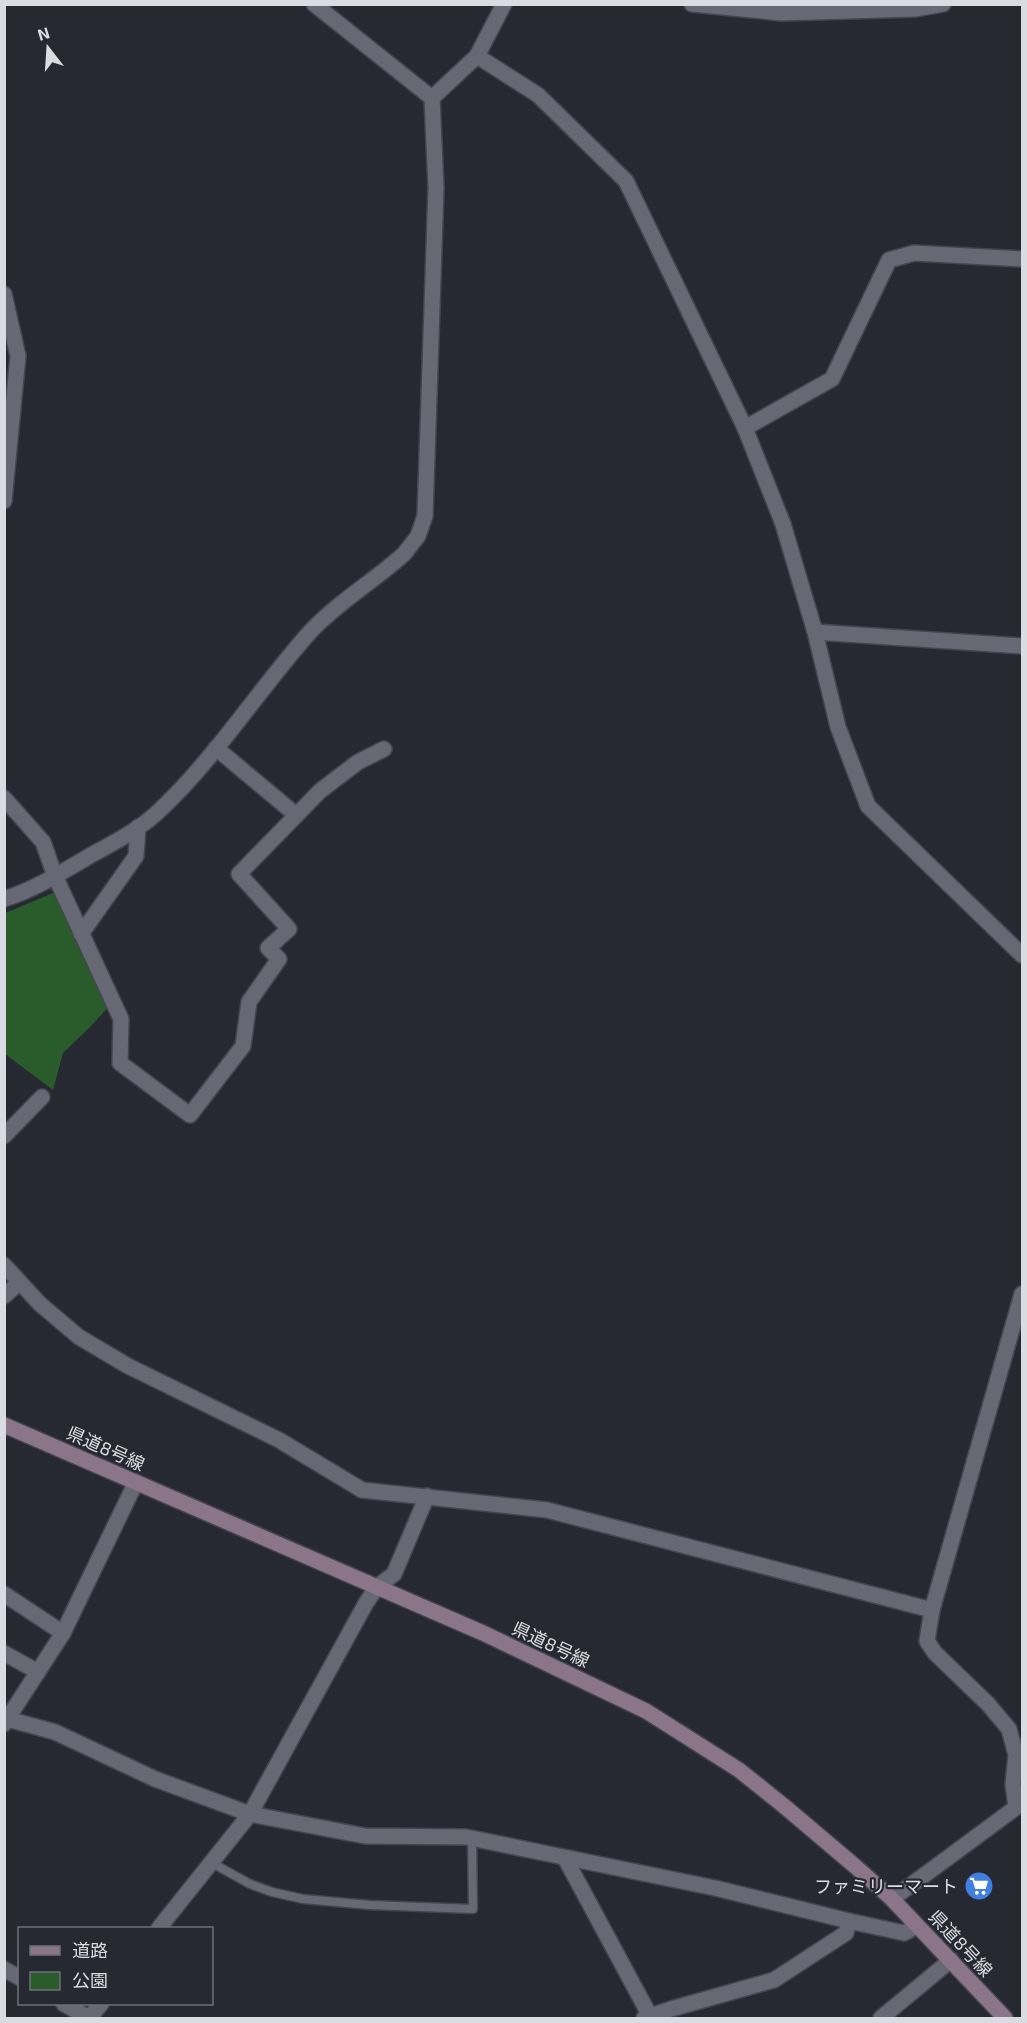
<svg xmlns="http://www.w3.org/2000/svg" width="1027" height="2023" font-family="'Exo 2','Noto Sans JP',sans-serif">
	<rect width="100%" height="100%" fill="#262832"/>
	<polygon fill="#2a5c2b" points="53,893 112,1003 91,1026 63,1053 53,1090 5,1054 5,913"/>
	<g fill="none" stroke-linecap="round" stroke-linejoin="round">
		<g stroke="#44454e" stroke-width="11">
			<polyline id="service" points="212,1863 250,1884 272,1892 303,1899 370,1905 473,1909 472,1838"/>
		</g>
		<g stroke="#44454e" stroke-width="18">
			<g id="minor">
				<polyline points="692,4 781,13 915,9 943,4"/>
				<polyline points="477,56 538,95 626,181 745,428 783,524 815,632 838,727 868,806 1022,955"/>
				<polyline points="432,98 477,56 504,4"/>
				<polyline points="4,294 18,356 4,501"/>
				<polyline points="745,428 832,379 889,260 914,253 1022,259"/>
				<polyline points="815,632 1022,646"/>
				<polyline points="216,748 295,814"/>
				<polyline points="4,798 43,842 55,876 121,1019 120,1063 190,1115 243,1046 249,1002 279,959 268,948 289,929 239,874 320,791 358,762 384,749"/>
				<path d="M4 899C36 889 64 871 93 854 117 841 142 828 161 809 217 756 259 689 310 632 338 602 374 581 404 554L418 536 425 516 436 188 432 98 314 4"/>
				<polyline points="81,934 136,856 138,827"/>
				<polyline points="4,1136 42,1097"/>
				<polyline points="4,1265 40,1304 79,1337 128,1366 279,1440 362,1490 547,1510 932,1610"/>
				<polyline points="4,1296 19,1283"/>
				<polyline points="4,1594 63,1633"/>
				<polyline points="4,1653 38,1672"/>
				<polyline points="4,1718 55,1732 155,1779 250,1814 365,1836 466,1837 715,1888 849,1921 904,1933 917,1926"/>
				<polyline points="4,1724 63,1633 136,1482"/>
				<polyline points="1016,1807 1013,1784 1016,1755 1009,1729 988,1704 935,1653 927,1641 932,1610 1022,1294"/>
				<polyline points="565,1858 650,2016"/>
				<polyline points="892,1899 1022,1803"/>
				<polyline points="159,1928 250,1814 366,1603 377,1587 394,1574 427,1496"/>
				<polyline points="4,1969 20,1978"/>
				<polyline points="64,2004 89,2018"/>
				<polyline points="89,2018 101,2004"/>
				<polyline points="644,2018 671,2009 774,1980 846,1933 849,1921"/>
				<polyline points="881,2018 951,1960"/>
			</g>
		</g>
		<g stroke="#44454e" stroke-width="18">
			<polyline id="secondary" points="4,1425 483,1633 646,1711 739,1770 784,1806 856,1867 892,1899 1005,2018"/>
		</g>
		<use href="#service" stroke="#666874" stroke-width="8"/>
		<use href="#minor" stroke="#666874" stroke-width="15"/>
		<use href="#secondary" stroke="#8a7589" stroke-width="15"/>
	</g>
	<defs>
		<g id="supermarket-disc" transform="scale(1.5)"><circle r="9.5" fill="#3f7fe0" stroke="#262832"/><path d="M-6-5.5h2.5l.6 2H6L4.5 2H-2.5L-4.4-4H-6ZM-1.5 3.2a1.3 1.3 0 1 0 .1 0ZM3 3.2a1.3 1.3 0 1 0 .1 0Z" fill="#fff"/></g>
	</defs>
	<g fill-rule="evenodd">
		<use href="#supermarket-disc" x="979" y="1886"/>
	</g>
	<g text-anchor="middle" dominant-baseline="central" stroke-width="4.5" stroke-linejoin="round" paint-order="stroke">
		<g font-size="18" fill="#dbdce3" stroke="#262832">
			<text transform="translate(106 1448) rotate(24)">県道8号線</text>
			<text transform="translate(551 1644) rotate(25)">県道8号線</text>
			<text transform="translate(961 1943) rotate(47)">県道8号線</text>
		</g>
		<g font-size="18" fill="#dbdce3" stroke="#262832" text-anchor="end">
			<text x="958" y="1886">ファミリーマート</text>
		</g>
	</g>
	<rect width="1027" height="2023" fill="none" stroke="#dbdce3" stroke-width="12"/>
	<rect x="18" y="1927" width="195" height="78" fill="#262832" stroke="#6e7079" stroke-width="1.5"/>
	<rect x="30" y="1946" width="30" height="9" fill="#8a7589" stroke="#6e7079" stroke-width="1.5"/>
	<text x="72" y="1957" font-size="18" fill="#dbdce3">道路</text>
	<rect x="30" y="1972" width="30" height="18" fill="#2a5c2b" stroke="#6e7079" stroke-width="1.5"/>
	<text x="72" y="1987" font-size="18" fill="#dbdce3">公園</text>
	<g transform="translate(48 48) rotate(343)" stroke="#262832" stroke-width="4.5" paint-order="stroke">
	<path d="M0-4.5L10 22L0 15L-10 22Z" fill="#dbdce3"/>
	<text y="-9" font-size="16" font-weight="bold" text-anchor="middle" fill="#dbdce3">N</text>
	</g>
</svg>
